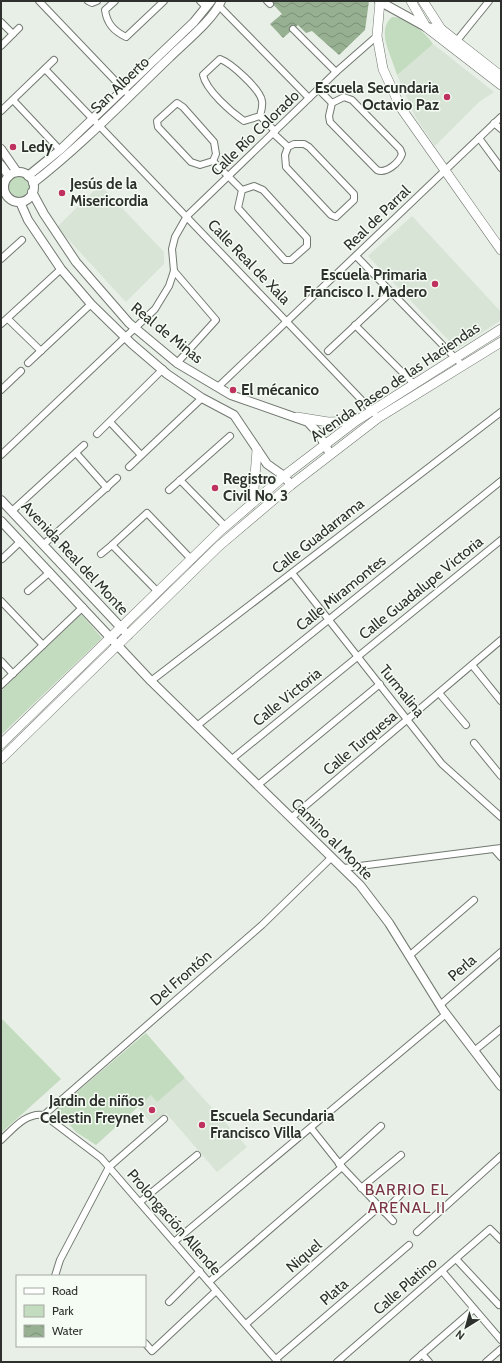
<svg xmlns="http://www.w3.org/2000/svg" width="502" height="1363" font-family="Cabin,sans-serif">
	<defs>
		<pattern id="water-waves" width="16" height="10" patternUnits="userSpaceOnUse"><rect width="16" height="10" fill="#97b092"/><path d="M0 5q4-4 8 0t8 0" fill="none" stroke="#7c9078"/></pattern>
	</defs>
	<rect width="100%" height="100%" fill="#e8efe6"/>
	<g fill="#d8e4d6">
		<polygon points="433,44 494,92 479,102 435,146 416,118 397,75"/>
		<polygon points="100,185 164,252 164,264 126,302 57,227"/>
		<polygon points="412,216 501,312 501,320 457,349 368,256"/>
		<polygon points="185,1078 247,1147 217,1172 166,1113 151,1123 138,1107 151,1095 157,1102"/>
	</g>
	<g fill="#c3dbbe">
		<path d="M392 17C406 16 426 33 433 44L397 75C393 58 375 31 392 17Z"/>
		<circle cx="18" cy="187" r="11"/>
		<polygon points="81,614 102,638 1,735 1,691"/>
		<polygon points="1,1018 61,1079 1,1133"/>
		<polygon points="146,1033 185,1078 157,1102 151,1095 96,1145 76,1132 56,1110"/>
	</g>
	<polygon fill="url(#water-waves)" points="270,1 369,1 365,30 339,55 312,31 306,33 298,25 283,38 270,24 282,14"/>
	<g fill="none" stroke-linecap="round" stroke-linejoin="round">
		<g stroke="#727971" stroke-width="8">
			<g id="minor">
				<polyline points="39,1 126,92"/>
				<polyline points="88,1 92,3 97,1"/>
				<path d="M115 1 105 10C107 24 114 31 126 37L164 1"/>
				<polyline points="200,1 206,7"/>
				<polyline points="267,1 270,4"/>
				<polyline points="219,6 309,98"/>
				<polyline points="1,22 13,34"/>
				<polyline points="293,29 336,72"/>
				<polyline points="455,43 489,1"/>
				<polyline points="1,46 19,28"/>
				<path d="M220 59C231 63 260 89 262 101 263 106 261 112 260 116L244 121C231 112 206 90 203 75Z"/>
				<polyline points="45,69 374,413"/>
				<polyline points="318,89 332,103"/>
				<path d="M344 97 352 100 400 149 402 154C399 163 386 174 377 170L330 122 329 116 332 103Z"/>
				<polyline points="13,100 60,150"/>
				<polygon points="177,103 183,107 214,142 216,154 213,161 200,165 191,162 158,127 157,121"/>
				<polyline points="1,111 54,60"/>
				<polyline points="260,116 275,131"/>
				<polyline points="494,123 501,129"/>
				<polyline points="273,133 288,147"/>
				<polyline points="479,138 501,168"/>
				<polygon points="294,144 304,144 309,147 354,194 354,200 336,217 331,215 286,167 285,155 288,147"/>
				<polyline points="213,161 242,190"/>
				<polygon points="254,186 263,190 307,238 307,246 291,260 285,260 238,208 242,190"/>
				<polyline points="356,256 462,365"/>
				<polyline points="1,259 22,240"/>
				<polyline points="174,271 216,320 177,363"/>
				<polyline points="8,319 41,351"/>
				<polyline points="1,324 61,269"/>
				<polyline points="355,325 413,383"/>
				<polyline points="328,351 391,292"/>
				<polyline points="28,363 91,304"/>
				<polyline points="218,387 501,117"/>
				<polyline points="1,390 21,371"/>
				<polyline points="110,422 141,455"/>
				<polyline points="97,434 163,369"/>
				<polyline points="76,453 107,488"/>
				<polyline points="1,455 155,309 169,286 174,271 172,249 175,237 187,216 336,72 377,36"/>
				<polyline points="129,467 202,398"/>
				<polyline points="180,480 226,527"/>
				<polyline points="169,490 230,436"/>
				<polyline points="12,511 84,445"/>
				<polyline points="43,545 117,478"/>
				<polyline points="101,554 112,545"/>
				<polyline points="2,559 21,541"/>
				<polyline points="292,573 442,764 501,817"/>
				<polyline points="28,591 50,572"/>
				<polyline points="158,592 112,545 147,513 192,560"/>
				<polyline points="1,601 43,645"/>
				<polyline points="1,661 13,674"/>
				<polyline points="472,665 501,701"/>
				<polyline points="151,681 501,412"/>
				<polyline points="1,685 83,607"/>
				<polyline points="439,693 466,725"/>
				<polyline points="198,725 501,481"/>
				<polyline points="474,743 501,776"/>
				<polyline points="232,759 501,540"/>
				<polyline points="258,785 380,684"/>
				<polyline points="291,818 501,640"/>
				<polyline points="494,849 501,857"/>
				<polyline points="344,868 501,848"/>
				<polyline points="409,956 474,900"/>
				<polyline points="440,1005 501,952"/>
				<polyline points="474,1051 501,1029"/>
				<polyline points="44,1115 262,925 332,857"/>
				<polyline points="311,1128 342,1167 393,1221"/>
				<path d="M1 1140C13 1129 26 1112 44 1115L101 1158 278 1362"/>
				<polyline points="339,1164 381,1126"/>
				<polyline points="361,1188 401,1155"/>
				<polyline points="140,1202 197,1155"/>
				<polyline points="384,1212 404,1191"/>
				<polyline points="417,1232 501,1156"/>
				<polyline points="174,1242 446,1014"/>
				<polyline points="456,1259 499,1305"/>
				<polyline points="442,1271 501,1340"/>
				<polyline points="55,1276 60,1260 109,1167 164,1119"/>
				<polyline points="209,1282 342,1167"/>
				<polyline points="169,1302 200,1271"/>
				<polyline points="246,1324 379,1207"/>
				<polyline points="145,1343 152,1351 216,1291"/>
				<polyline points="422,1354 429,1362"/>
				<polyline points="276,1359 409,1245"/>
				<polyline points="337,1362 490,1229 501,1240"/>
				<polyline points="413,1362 474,1309"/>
				<polyline points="486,1362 501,1349"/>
			</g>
		</g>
		<g stroke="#727971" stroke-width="10">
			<g id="tertiary">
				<polyline points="379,1 426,27 441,29"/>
				<polyline points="1,149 17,172"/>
				<polyline points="1,165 9,176"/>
				<circle cx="19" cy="187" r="15"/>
				<polyline points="28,176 60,150 194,22 211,1"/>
				<path d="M33 183C82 145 125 100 170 57 184 43 214 19 221 1"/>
				<polyline points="32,192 44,214 76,262 129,323 177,363 231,395 308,422 319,434 330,454"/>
				<polyline points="20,202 28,220 61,269 91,304 132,344 167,374 202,398 234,415 267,464 284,476 291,485"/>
				<polyline points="1,500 128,635"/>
				<polyline points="1,521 151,681 360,885 389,923 443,1010 501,1086"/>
			</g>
		</g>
		<g stroke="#727971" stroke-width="10">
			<g id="secondary">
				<polyline points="380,1 377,36 383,69 401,108 501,250"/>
				<polyline points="411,1 426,27 501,85"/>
				<polyline points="423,1 441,29 501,76"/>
				<polyline points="297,417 328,422 356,421"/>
				<polyline points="253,502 257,450"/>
				<polyline points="1,744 220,531 284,476 356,421 501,329"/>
				<polyline points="1,759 219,546 291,485 378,418 501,342"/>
			</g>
		</g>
		<use href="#minor" stroke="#fff" stroke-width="6"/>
		<use href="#tertiary" stroke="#fff" stroke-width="8"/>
		<use href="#secondary" stroke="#fff" stroke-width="9"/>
	</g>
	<g fill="#bf3260" stroke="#f5fcf3" stroke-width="1.5">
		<circle cx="447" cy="97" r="4"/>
		<circle cx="13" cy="147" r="4"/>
		<circle cx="62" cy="193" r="4"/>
		<circle cx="435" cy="284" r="4"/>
		<circle cx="233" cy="390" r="4"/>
		<circle cx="215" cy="488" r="4"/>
		<circle cx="152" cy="1110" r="4"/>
		<circle cx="202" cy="1125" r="4"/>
	</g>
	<g text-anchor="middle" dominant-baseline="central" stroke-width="3" stroke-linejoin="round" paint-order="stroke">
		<g font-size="15" fill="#2d302d" stroke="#f5fcf3">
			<text transform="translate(120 85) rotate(-44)">San Alberto</text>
			<text transform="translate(255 133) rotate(-44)">Calle Río Colorado</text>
			<text transform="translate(377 218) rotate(-44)">Real de Parral</text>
			<text transform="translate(249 262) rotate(46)">Calle Real de Xala</text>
			<text transform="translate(167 333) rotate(39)">Real de Minas</text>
			<text transform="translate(395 382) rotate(-34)">Avenida Paseo de las Haciendas</text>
			<text transform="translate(318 536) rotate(-38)">Calle Guadarrama</text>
			<text transform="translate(75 558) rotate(47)">Avenida Real del Monte</text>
			<text transform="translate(421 588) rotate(-39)">Calle Guadalupe Victoria</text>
			<text transform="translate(341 593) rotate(-39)">Calle Miramontes</text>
			<text transform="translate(402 691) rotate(51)">Turmalina</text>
			<text transform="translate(287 697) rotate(-39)">Calle Victoria</text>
			<text transform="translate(360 743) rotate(-40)">Calle Turquesa</text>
			<text transform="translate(332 839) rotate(45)">Camino al Monte</text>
			<text transform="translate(462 968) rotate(-41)">Perla</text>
			<text transform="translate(181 978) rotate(-41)">Del Frontón</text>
			<text transform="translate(174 1222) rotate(49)">Prolongación Allende</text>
			<text transform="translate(304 1256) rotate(-41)">Niquel</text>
			<text transform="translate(405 1286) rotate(-41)">Calle Platino</text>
			<text transform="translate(334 1292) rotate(-41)">Plata</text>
		</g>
		<g font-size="15" font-weight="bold" fill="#2d302d" stroke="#f5fcf3" text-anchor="start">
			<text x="439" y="88" text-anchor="end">Escuela Secundaria<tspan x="439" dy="17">Octavio Paz</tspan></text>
			<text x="21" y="147">Ledy</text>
			<text x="70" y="184">Jesús de la<tspan x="70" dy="17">Misericordia</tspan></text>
			<text x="427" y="275" text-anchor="end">Escuela Primaria<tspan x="427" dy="17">Francisco I. Madero</tspan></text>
			<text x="241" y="390">El mécanico</text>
			<text x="223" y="479">Registro<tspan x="223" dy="17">Civil No. 3</tspan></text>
			<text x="144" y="1101" text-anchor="end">Jardin de niños<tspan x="144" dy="17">Celestin Freynet</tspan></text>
			<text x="210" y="1116">Escuela Secundaria<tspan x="210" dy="17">Francisco Villa</tspan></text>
		</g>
		<g font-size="16" letter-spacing="1" fill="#7b3447" stroke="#f5fcf3">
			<text x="407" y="1189">BARRIO EL<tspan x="407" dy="18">ARENAL II</tspan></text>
		</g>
	</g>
	<rect width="502" height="1363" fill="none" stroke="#2d302d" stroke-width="4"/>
	<rect x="16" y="1275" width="130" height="72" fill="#f5fcf3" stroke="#a5aaa4"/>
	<rect x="24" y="1288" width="20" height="6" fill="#ffffff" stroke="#a5aaa4"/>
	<text x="52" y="1295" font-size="12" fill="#2d302d">Road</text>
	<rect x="24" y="1305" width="20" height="12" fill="#c3dbbe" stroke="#a5aaa4"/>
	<text x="52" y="1315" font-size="12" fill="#2d302d">Park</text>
	<rect x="24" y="1325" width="20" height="12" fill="url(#water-waves)" stroke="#a5aaa4"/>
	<text x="52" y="1335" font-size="12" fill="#2d302d">Water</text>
	<g transform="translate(466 1327) rotate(217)" stroke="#f5fcf3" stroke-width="3" paint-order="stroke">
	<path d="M0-3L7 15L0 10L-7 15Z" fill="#2d302d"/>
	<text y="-6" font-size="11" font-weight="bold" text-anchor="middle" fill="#2d302d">N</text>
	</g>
</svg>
